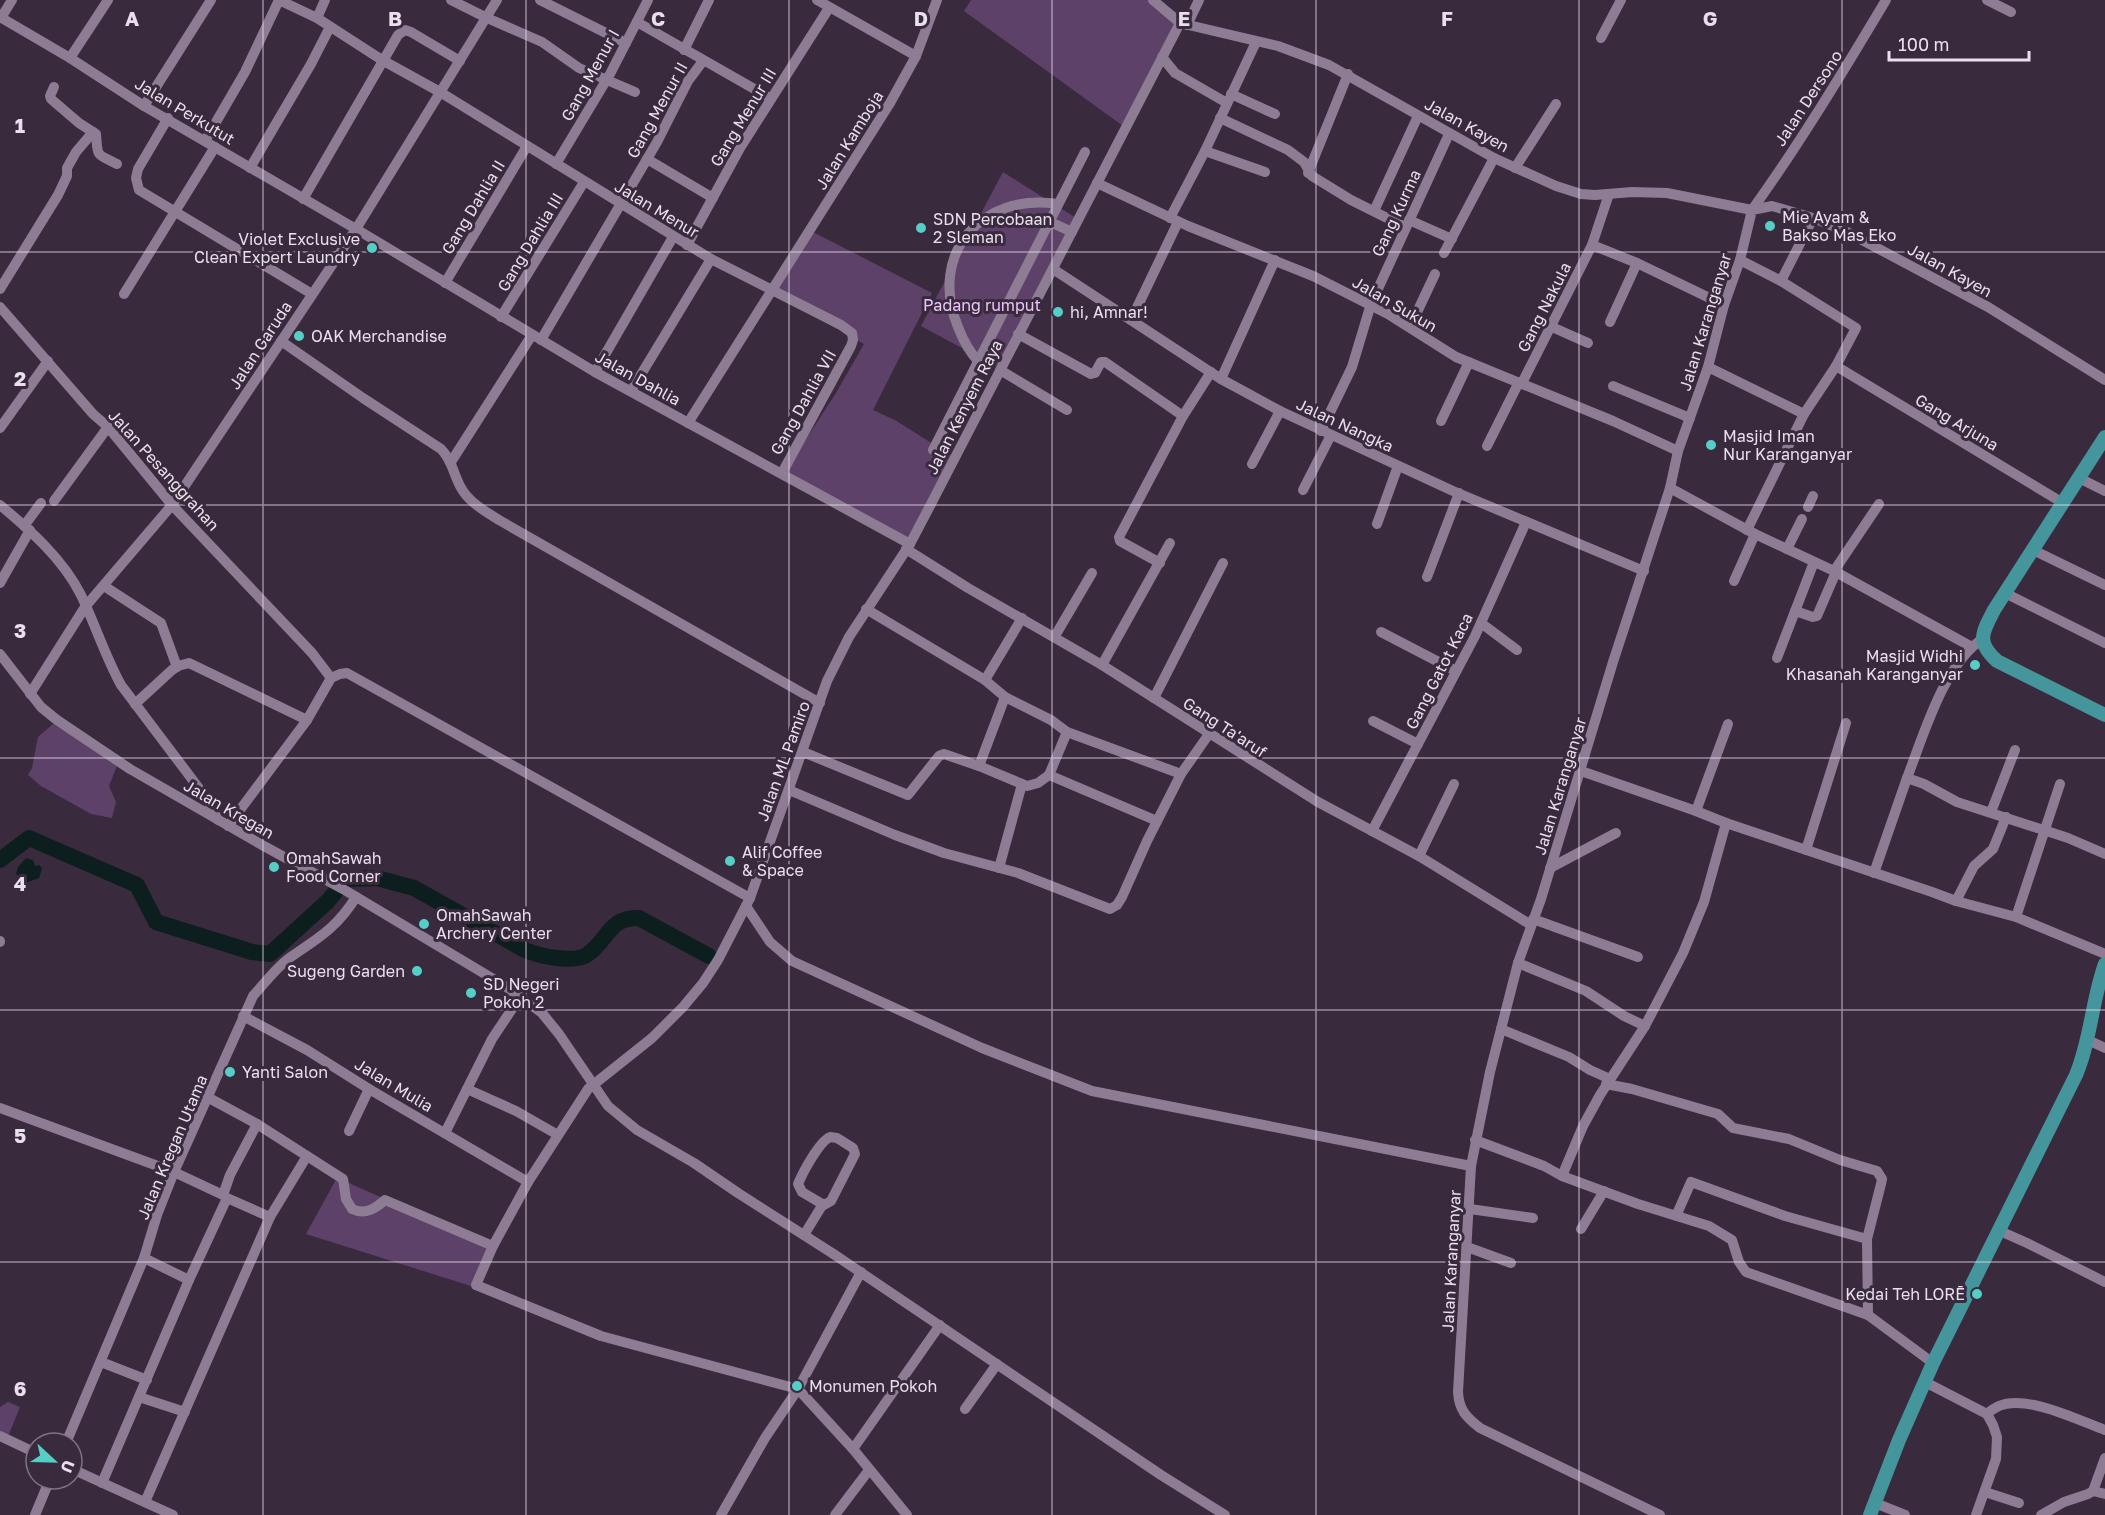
<svg xmlns="http://www.w3.org/2000/svg" width="2105" height="1515" font-family="'Golos Text',sans-serif">
	<rect width="100%" height="100%" fill="#392a3e"/>
	<g fill="#5e4168">
		<polygon points="971,0 1159,0 1181,16 1123,126 964,11"/>
		<polygon points="1003,172 1076,218 999,368 921,326"/>
		<polygon points="811,231 932,293 873,410 895,420 952,456 908,545 786,470 836,393 864,344 770,291"/>
		<polygon points="53,724 118,763 109,786 116,802 112,818 91,814 41,786 28,775 32,768 38,737"/>
		<polygon points="338,1176 353,1185 492,1245 474,1287 306,1234"/>
		<polygon points="8,1402 20,1407 7,1439 0,1436 0,1407"/>
	</g>
	<polygon fill="#0c1e1d" points="26,858 33,860 35,866 39,865 42,868 39,878 28,882 16,874 18,867"/>
	<g fill="none" stroke-linecap="round" stroke-linejoin="round">
		<path stroke="#0c1e1d" stroke-width="16" d="M0 860 29 838 137 885 156 922 252 952 270 954 328 901 346 879 377 878 414 888 525 950C539 956 575 964 588 954 607 941 610 916 639 918L709 956"/>
		<g stroke="#8e7c94" stroke-width="10">
			<polyline points="279,0 317,18 382,60 440,92 711,259 841,325 852,333 853,340 851,346 782,473"/>
			<polyline points="451,0 487,18 542,42 579,68 635,92"/>
			<polyline points="540,0 626,43"/>
			<polyline points="817,0 916,56"/>
			<path d="M1153 0 1180 23 1278 46 1329 65 1494 158 1556 186 1581 194 1595 195 1632 192 1667 193 1752 210C1800 143 1843 72 1886 0"/>
			<polyline points="1987,0 2011,12"/>
			<polyline points="0,17 70,58 144,106 356,229 595,372 910,544"/>
			<polyline points="1,18 12,0"/>
			<polyline points="317,18 325,0"/>
			<polyline points="637,22 770,98"/>
			<polyline points="1187,25 1199,0"/>
			<polyline points="1601,38 1621,0"/>
			<polyline points="684,50 709,0"/>
			<polyline points="1162,57 1175,73 1227,103"/>
			<polyline points="70,58 108,0"/>
			<path d="M54 87 50 96 51 99 79 123 96 134C98 157 95 153 117 164"/>
			<polyline points="1231,94 1275,114"/>
			<polyline points="144,106 211,0"/>
			<polyline points="168,118 138,169 136,178 139,190 312,294"/>
			<polyline points="1220,118 1288,150 1304,162 1312,176 1351,200 1405,227"/>
			<polyline points="205,141 245,72 279,0"/>
			<polyline points="1205,151 1265,172"/>
			<polyline points="647,159 713,198"/>
			<polyline points="556,164 610,74 648,0"/>
			<polyline points="250,168 311,64 330,27"/>
			<polyline points="1515,168 1556,104"/>
			<polyline points="1308,173 1348,74"/>
			<polyline points="1097,183 1188,226 1313,276 1388,314 1456,357 1613,421 1678,451"/>
			<polyline points="303,199 398,35 405,30 411,32 460,61"/>
			<polyline points="1374,211 1418,116"/>
			<polyline points="1170,218 1205,151 1256,42"/>
			<polyline points="1409,220 1452,239"/>
			<polyline points="1048,221 1072,232"/>
			<polyline points="687,245 740,148 829,8"/>
			<polyline points="1592,245 1637,263 1724,305"/>
			<polyline points="1444,253 1494,158"/>
			<polyline points="1740,260 1781,281 1856,328 1836,366"/>
			<polyline points="1053,269 1221,379 1280,411 1453,491 1644,571"/>
			<polyline points="1781,281 1813,218"/>
			<polyline points="445,283 527,146"/>
			<polyline points="0,289 58,195 67,176 67,168 76,152 93,132"/>
			<polyline points="124,294 215,147"/>
			<polyline points="0,307 93,414 108,427 172,505 312,653 331,678"/>
			<polyline points="501,317 584,182"/>
			<polyline points="1131,320 1178,222"/>
			<polyline points="1610,322 1637,263"/>
			<polyline points="1410,327 1435,274"/>
			<polyline points="1552,327 1588,343"/>
			<polyline points="1018,334 1091,374 1095,373 1101,362 1105,362 1183,416"/>
			<polyline points="541,340 657,142 688,81 703,61"/>
			<path d="M281 341 363 398 441 449C452 460 453 473 460 486 468 502 485 511 499 520L820 703"/>
			<path d="M979 362C969 352 963 340 958 327 928 254 981 192 1058 204"/>
			<polyline points="1708,367 1804,414 1836,366 2063,503"/>
			<polyline points="1000,370 1067,410"/>
			<polyline points="595,372 673,237"/>
			<polyline points="1221,379 1275,260"/>
			<polyline points="1522,383 1592,245 1609,194"/>
			<polyline points="1613,386 1690,418"/>
			<polyline points="631,391 711,259"/>
			<polyline points="1441,421 1469,362"/>
			<polyline points="688,423 890,103 916,56 937,0"/>
			<polyline points="0,428 48,361"/>
			<polyline points="1321,431 1352,367 1371,304 1449,134"/>
			<polyline points="1487,446 1519,382"/>
			<polyline points="933,450 1085,152"/>
			<polyline points="451,462 532,335"/>
			<polyline points="1252,464 1280,411"/>
			<polyline points="2079,478 2105,491"/>
			<polyline points="1670,488 1755,534 1834,571 1970,646"/>
			<polyline points="1303,490 1331,435"/>
			<polyline points="54,501 108,427"/>
			<path d="M0 505C30 530 63 559 81 595 95 624 105 656 121 685L207 799 218 820"/>
			<polyline points="1808,507 1813,496"/>
			<polyline points="1377,524 1398,466"/>
			<polyline points="24,526 41,503"/>
			<polyline points="1747,530 1804,414"/>
			<polyline points="906,549 968,588 1102,665 1318,802 1419,856 1531,925"/>
			<polyline points="1787,549 1802,519"/>
			<polyline points="2033,550 2105,585"/>
			<polyline points="1160,563 1120,541 1119,537 1183,416 1211,372"/>
			<polyline points="1834,571 1879,504"/>
			<polyline points="1427,577 1459,493"/>
			<polyline points="1734,581 1755,534"/>
			<polyline points="0,583 30,530"/>
			<polyline points="104,586 161,623 177,667"/>
			<polyline points="2005,593 2105,643"/>
			<polyline points="866,609 985,680 1005,697 1051,720 1067,732 1181,774 1209,734"/>
			<polyline points="1795,611 1813,617 1817,616 1836,572"/>
			<polyline points="1481,623 1517,650"/>
			<polyline points="1381,632 1456,671"/>
			<polyline points="1055,636 1092,573"/>
			<path d="M1984 638C1944 663 1924 734 1907 778L1924 784 1957 802 2068 838 2105 854"/>
			<polyline points="0,654 41,707 57,720 130,769 262,845 343,889 505,986 542,1013 559,1034 608,1106 637,1130 694,1163 738,1193 832,1253 1161,1475 1225,1515"/>
			<polyline points="1777,658 1814,562"/>
			<polyline points="1102,665 1170,543"/>
			<polyline points="985,680 1022,618"/>
			<polyline points="30,694 85,607 172,505 356,229 497,0"/>
			<polyline points="1154,698 1223,563"/>
			<polyline points="135,704 172,670 178,666 189,663 307,720"/>
			<polyline points="1373,721 1418,744"/>
			<polyline points="803,752 908,795 939,756 944,754 979,766 1027,786 1038,783 1049,775 1067,732"/>
			<polyline points="979,766 1005,697"/>
			<polyline points="1581,771 1696,811 1726,823"/>
			<polyline points="1049,775 1157,821"/>
			<polyline points="789,790 895,835 944,853 1018,873 1110,909 1117,905 1122,897 1147,841 1181,774"/>
			<polyline points="1696,811 1728,724"/>
			<polyline points="1991,812 2015,750"/>
			<polyline points="228,826 307,720 331,678 340,674 347,673 750,898"/>
			<polyline points="1372,831 1475,636 1526,522"/>
			<polyline points="1806,850 1846,723"/>
			<polyline points="1419,856 1454,784"/>
			<polyline points="999,868 1022,784"/>
			<polyline points="1550,868 1616,833"/>
			<polyline points="1874,873 1907,778"/>
			<polyline points="1956,901 1974,866 1993,849 2006,817"/>
			<polyline points="746,906 770,942 792,961 982,1048 1092,1091 1471,1166"/>
			<polyline points="2016,917 2060,784"/>
			<polyline points="1533,919 1638,957"/>
			<polyline points="0,941 0,942"/>
			<polyline points="1518,963 1586,991 1624,1016 1645,1026"/>
			<polyline points="243,1016 307,1050 369,1089 528,1182"/>
			<polyline points="1501,1029 1569,1057 1590,1070 1610,1079"/>
			<polyline points="2088,1040 2105,1048"/>
			<polyline points="1606,1084 1632,1089 1718,1114 1733,1128 1789,1139 1840,1160 1877,1171 1882,1179 1881,1184 1867,1239"/>
			<polyline points="467,1089 516,1111 558,1135"/>
			<path d="M209 1098 257 1124 343 1179 346 1199 352 1209C365 1215 375 1209 385 1200L493 1246"/>
			<polyline points="0,1108 174,1172 223,1195 230,1175 257,1124"/>
			<polyline points="349,1131 369,1089"/>
			<polyline points="445,1133 492,1039 520,997"/>
			<path d="M830 1137 837 1138 853 1148 855 1154 831 1201 824 1205 802 1192 798 1184C803 1172 819 1142 830 1137Z"/>
			<polyline points="1475,1140 1544,1166 1562,1176 1583,1126 1600,1095 1645,1026 1683,953 1704,902 1726,823 1932,892 1956,901 2016,917 2105,954"/>
			<polyline points="1562,1176 1638,1204 1709,1226 1732,1240 1739,1262 1746,1272 1868,1315 1867,1239 1785,1216 1691,1182 1676,1216"/>
			<polyline points="1470,1209 1533,1218"/>
			<polyline points="1581,1229 1604,1191"/>
			<polyline points="2000,1231 2027,1243 2105,1282"/>
			<polyline points="804,1235 823,1204"/>
			<polyline points="1467,1247 1511,1263"/>
			<polyline points="144,1258 189,1280"/>
			<polyline points="1868,1315 1933,1363"/>
			<polyline points="101,1362 147,1380"/>
			<polyline points="1925,1382 1987,1414 1993,1425 1997,1437 1996,1459 1976,1515"/>
			<polyline points="139,1397 185,1412"/>
			<polyline points="965,1409 997,1364"/>
			<path d="M1987 1414C1990 1411 1995 1408 1999 1406 2026 1394 2078 1420 2105 1430"/>
			<polyline points="0,1436 36,1453"/>
			<path d="M66 1443 144 1258 157 1215 174 1172 253 996C265 983 275 969 288 959 318 938 336 929 356 897"/>
			<polyline points="853,1449 940,1325"/>
			<polyline points="72,1469 173,1515"/>
			<polyline points="102,1483 189,1280 227,1198 270,1217"/>
			<polyline points="2093,1491 2105,1494"/>
			<polyline points="1985,1492 2019,1503"/>
			<polyline points="145,1502 270,1217 307,1156"/>
			<polyline points="1875,1503 1905,1515"/>
			<polyline points="35,1515 50,1479"/>
			<polyline points="721,1515 765,1438 798,1389 861,1272"/>
			<polyline points="835,1515 869,1470"/>
			<polyline points="907,1515 853,1449 798,1389 601,1336 476,1285 493,1246 528,1182 588,1089 652,1038 683,1007 703,983 718,960 750,898 827,681 849,637 910,544 931,504 1180,23"/>
			<path d="M1660 1515 1480 1428C1466 1417 1459 1410 1458 1392L1471 1166 1490 1072 1518 963 1541 899 1613 662 1670 488 1678 451 1708 367 1724 305 1740 260 1752 210 1772 206 1813 218 1847 232 1988 307 2105 380"/>
			<polyline points="2041,1515 2064,1502 2088,1494 2093,1491 2105,1458"/>
		</g>
		<g stroke="#45969c" stroke-width="14">
			<path d="M2105 437 1994 610C1982 633 1976 642 1997 661L2105 715"/>
			<path d="M1870 1515 1899 1440 1933 1363 2076 1075C2091 1039 2092 1000 2105 964"/>
		</g>
	</g>
	<path fill="none" stroke="#eae0ed" stroke-width="1.5" stroke-opacity="0.55" d="M263 0V1515M526 0V1515M789 0V1515M1052 0V1515M1316 0V1515M1579 0V1515M1842 0V1515M0 252H2105M0 505H2105M0 758H2105M0 1010H2105M0 1262H2105"/>
	<g fill="#55cec6" stroke="#392a3e" stroke-width="2">
		<circle cx="1770" cy="226" r="6"/>
		<circle cx="921" cy="228" r="6"/>
		<circle cx="372" cy="248" r="6"/>
		<circle cx="1058" cy="312" r="6"/>
		<circle cx="299" cy="336" r="6"/>
		<circle cx="1711" cy="445" r="6"/>
		<circle cx="1975" cy="665" r="6"/>
		<circle cx="730" cy="861" r="6"/>
		<circle cx="274" cy="867" r="6"/>
		<circle cx="424" cy="924" r="6"/>
		<circle cx="417" cy="971" r="6"/>
		<circle cx="471" cy="993" r="6"/>
		<circle cx="230" cy="1072" r="6"/>
		<circle cx="1977" cy="1294" r="6"/>
		<circle cx="797" cy="1386" r="6"/>
	</g>
	<g text-anchor="middle" dominant-baseline="central" stroke-width="6" stroke-linejoin="round" paint-order="stroke">
		<g font-size="16" fill="#eae0ed" stroke="#392a3e">
			<text transform="translate(590 75) rotate(-61)">Gang Menur I</text>
			<text transform="translate(1808 98) rotate(-57)">Jalan Dersono</text>
			<text transform="translate(657 110) rotate(-61)">Gang Menur II</text>
			<text transform="translate(185 111) rotate(31)">Jalan Perkutut</text>
			<text transform="translate(743 117) rotate(-59)">Gang Menur III</text>
			<text transform="translate(1467 125) rotate(29)">Jalan Kayen</text>
			<text transform="translate(849 140) rotate(-58)">Jalan Kamboja</text>
			<text transform="translate(473 207) rotate(-59)">Gang Dahlia II</text>
			<text transform="translate(657 209) rotate(31)">Jalan Menur</text>
			<text transform="translate(1396 213) rotate(-65)">Gang Kurma</text>
			<text transform="translate(530 242) rotate(-59)">Gang Dahlia III</text>
			<text transform="translate(1950 270) rotate(29)">Jalan Kayen</text>
			<text transform="translate(1395 304) rotate(30)">Jalan Sukun</text>
			<text transform="translate(1544 307) rotate(-63)">Gang Nakula</text>
			<text transform="translate(1705 322) rotate(-73)">Jalan Karanganyar</text>
			<text transform="translate(260 345) rotate(-57)">Jalan Garuda</text>
			<text transform="translate(638 378) rotate(29)">Jalan Dahlia</text>
			<text transform="translate(803 402) rotate(-61)">Gang Dahlia VII</text>
			<text transform="translate(964 407) rotate(-63)">Jalan Kenyem Raya</text>
			<text transform="translate(1957 422) rotate(31)">Gang Arjuna</text>
			<text transform="translate(1345 425) rotate(25)">Jalan Nangka</text>
			<text transform="translate(164 470) rotate(48)">Jalan Pesanggrahan</text>
			<text transform="translate(1439 671) rotate(-63)">Gang Gatot Kaca</text>
			<text transform="translate(1225 727) rotate(33)">Gang Ta'aruf</text>
			<text transform="translate(783 761) rotate(-70)">Jalan ML Pamiro</text>
			<text transform="translate(1560 786) rotate(-73)">Jalan Karanganyar</text>
			<text transform="translate(229 809) rotate(30)">Jalan Kregan</text>
			<text transform="translate(394 1085) rotate(31)">Jalan Mulia</text>
			<text transform="translate(172 1147) rotate(-67)">Jalan Kregan Utama</text>
			<text transform="translate(1451 1261) rotate(-87)">Jalan Karanganyar</text>
		</g>
		<g font-size="16" fill="#eae0ed" stroke="#392a3e" text-anchor="start">
			<text x="1782" y="217">Mie Ayam &amp;<tspan x="1782" dy="18">Bakso Mas Eko</tspan></text>
			<text x="933" y="219">SDN Percobaan<tspan x="933" dy="18">2 Sleman</tspan></text>
			<text x="360" y="239" text-anchor="end">Violet Exclusive<tspan x="360" dy="18">Clean Expert Laundry</tspan></text>
			<text x="1070" y="312">hi, Amnar!</text>
			<text x="311" y="336">OAK Merchandise</text>
			<text x="1723" y="436">Masjid Iman<tspan x="1723" dy="18">Nur Karanganyar</tspan></text>
			<text x="1963" y="656" text-anchor="end">Masjid Widhi<tspan x="1963" dy="18">Khasanah Karanganyar</tspan></text>
			<text x="742" y="852">Alif Coffee<tspan x="742" dy="18">&amp; Space</tspan></text>
			<text x="286" y="858">OmahSawah<tspan x="286" dy="18">Food Corner</tspan></text>
			<text x="436" y="915">OmahSawah<tspan x="436" dy="18">Archery Center</tspan></text>
			<text x="405" y="971" text-anchor="end">Sugeng Garden</text>
			<text x="483" y="984">SD Negeri<tspan x="483" dy="18">Pokoh 2</tspan></text>
			<text x="242" y="1072">Yanti Salon</text>
			<text x="1965" y="1294" text-anchor="end">Kedai Teh LORĒ</text>
			<text x="809" y="1386">Monumen Pokoh</text>
		</g>
		<g font-size="16" fill="#edc3fb" stroke="#392a3e">
			<text x="982" y="305">Padang rumput</text>
		</g>
	</g>
	<g font-size="20" text-anchor="middle" font-weight="bold" fill="#eae0ed" stroke="#392a3e" stroke-width="6" stroke-linejoin="round" paint-order="stroke">
		<text x="132" y="26">A</text>
		<text x="395" y="26">B</text>
		<text x="658" y="26">C</text>
		<text x="921" y="26">D</text>
		<text x="1184" y="26">E</text>
		<text x="1447" y="26">F</text>
		<text x="1710" y="26">G</text>
		<text x="20" y="133">1</text>
		<text x="20" y="386">2</text>
		<text x="20" y="638">3</text>
		<text x="20" y="891">4</text>
		<text x="20" y="1143">5</text>
		<text x="20" y="1396">6</text>
	</g>
	<g transform="translate(54 1461) rotate(112)"><circle r="28" fill="#392a3e" stroke="#807384" stroke-width="1.5"/>
	<path d="M0-4.5L10 22L0 15L-10 22Z" fill="#55cec6"/>
	<text y="-9" font-size="16" font-weight="bold" text-anchor="middle" fill="#eae0ed">U</text>
	</g>
	<path d="M1889 51v9h140v-9" fill="none" stroke="#eae0ed" stroke-width="3"/>
	<text x="1898" y="51" font-size="18" fill="#eae0ed" stroke="#392a3e" stroke-width="4.5" paint-order="stroke">100 m</text>
</svg>
